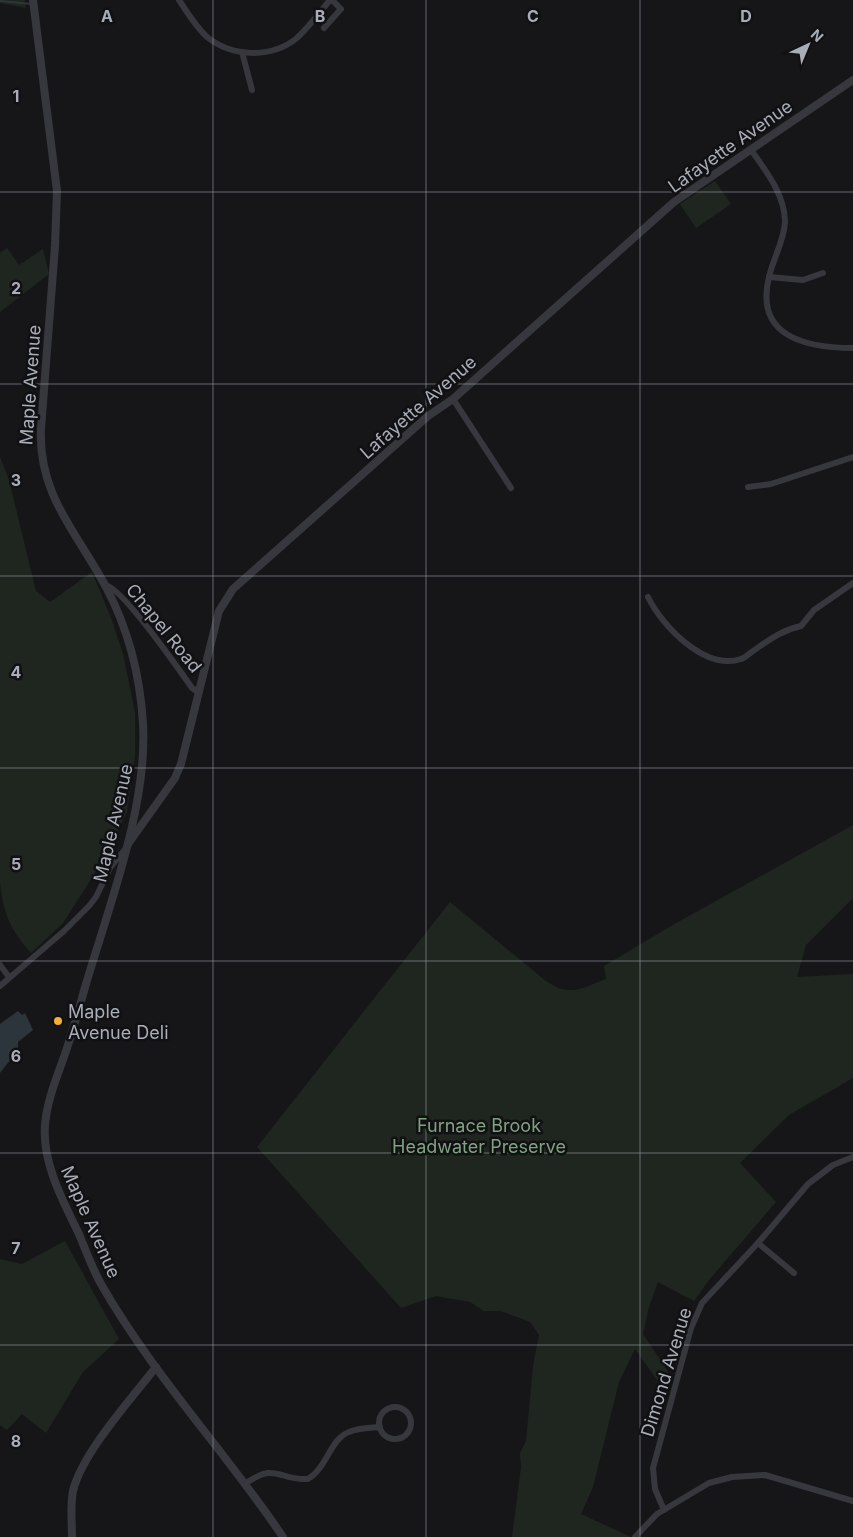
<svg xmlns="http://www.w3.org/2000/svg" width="853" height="1537" font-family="Inter,sans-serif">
	<rect width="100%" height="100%" fill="#161618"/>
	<g fill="#1e261f">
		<polygon points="0,0 25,0 26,8 0,3"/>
		<polygon points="715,181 731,204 696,228 680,204"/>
		<polygon points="7,248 19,265 43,249 49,274 0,312 0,253"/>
		<path d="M0 457 9 480 36 591 50 602 92 572 111 618 123 654 135 712V757L127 812 107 854 63 923 31 953C10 929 4 915 0 883Z"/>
		<path d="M853 825V898L806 945 797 977 853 974V1078L789 1115 740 1163 776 1202 709 1280 694 1301 658 1282 649 1307 643 1334 671 1376 667 1394 635 1349 619 1382 593 1487 581 1514 631 1537H512L521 1467 520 1453 526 1441 533 1366 539 1335 530 1322 501 1311H484L470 1302 436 1296 401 1308 257 1147 450 902 546 981C571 998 581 988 606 979L604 966 669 927Z"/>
		<polygon points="65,1241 119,1339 83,1372 46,1433 22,1414 7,1430 0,1425 0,1259 22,1264"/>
	</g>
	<polygon fill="#2c353c" points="18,1011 22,1015 25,1013 33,1030 18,1042 18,1049 9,1055 11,1059 0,1073 0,1024"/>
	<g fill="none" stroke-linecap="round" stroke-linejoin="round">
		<polyline stroke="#2c353c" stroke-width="2" points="0,1 32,4"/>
		<g stroke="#37383d" stroke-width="6">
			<path d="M179 0C187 12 196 27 207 37 232 57 271 59 297 38 309 27 319 13 330 0"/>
			<polyline points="324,28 341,9 332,0"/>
			<polyline points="242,52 252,90"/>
			<path d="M751 150C766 171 785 195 785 222 784 241 773 259 769 277 754 337 807 348 853 348"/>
			<polyline points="769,277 803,280 823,273"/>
			<polyline points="453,399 511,488"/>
			<polyline points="748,487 771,484 853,457"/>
			<path d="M105 585C122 587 180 671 192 688L198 692"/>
			<path d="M648 597C662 626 705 671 741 659 745 658 750 653 753 651 769 640 782 630 801 626L814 610 853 583"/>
			<polyline points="0,965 9,977"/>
			<polyline points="0,986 64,931 89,906 96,897 110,868 126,848"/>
			<polyline points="758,1243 794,1273"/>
			<circle cx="395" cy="1423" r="16"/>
			<path d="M245 1484C276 1461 279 1481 308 1479 327 1468 330 1439 349 1432 358 1428 370 1428 380 1427"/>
			<polyline points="664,1510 655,1489 653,1468 691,1328 702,1303 758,1243 808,1184 833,1165 853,1157"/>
			<polyline points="635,1537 657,1514 709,1483 732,1477 765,1475 853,1501"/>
		</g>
		<g stroke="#37383d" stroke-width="8">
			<path d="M33 0 57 191 55 246 41 429C38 496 78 533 107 589 129 631 140 676 143 723 148 805 109 906 86 984 79 1008 73 1031 65 1054 57 1077 47 1100 45 1125 42 1163 63 1201 79 1234 86 1251 92 1268 101 1284 153 1375 225 1451 283 1537"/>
			<polyline points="128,844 175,778 181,764 219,611 233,589 428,416 453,399 674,202 853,80"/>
			<path d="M72 1537C72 1522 70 1506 73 1491 82 1453 132 1398 156 1367"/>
		</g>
	</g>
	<path fill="none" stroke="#a8adb8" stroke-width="1" stroke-opacity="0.55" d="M213 0V1537M426 0V1537M640 0V1537M0 192H853M0 384H853M0 576H853M0 768H853M0 961H853M0 1153H853M0 1345H853"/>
	<circle fill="#f2b134" stroke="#111113" stroke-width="2" cx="58" cy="1021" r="5"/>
	<g text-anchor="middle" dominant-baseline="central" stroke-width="5" stroke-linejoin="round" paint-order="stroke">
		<g font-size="18" fill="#a8adb8" stroke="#111113">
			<text transform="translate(730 146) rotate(-35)">Lafayette Avenue</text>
			<text transform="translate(30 385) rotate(-86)">Maple Avenue</text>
			<text transform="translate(418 407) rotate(-41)">Lafayette Avenue</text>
			<text transform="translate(164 628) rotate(51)">Chapel Road</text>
			<text transform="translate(113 823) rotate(-77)">Maple Avenue</text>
			<text transform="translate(91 1222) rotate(66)">Maple Avenue</text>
			<text transform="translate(666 1372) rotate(-73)">Dimond Avenue</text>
		</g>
		<g font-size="18" fill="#a8adb8" stroke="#111113" text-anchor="start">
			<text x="68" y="1011">Maple<tspan x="68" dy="21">Avenue Deli</tspan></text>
		</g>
		<g font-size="18" fill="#7fa381" stroke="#111113">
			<text x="479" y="1125">Furnace Brook<tspan x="479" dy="21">Headwater Preserve</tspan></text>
		</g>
	</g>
	<g font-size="16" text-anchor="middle" font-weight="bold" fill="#a8adb8" stroke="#111113" stroke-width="5" stroke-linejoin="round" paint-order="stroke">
		<text x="107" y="22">A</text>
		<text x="320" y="22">B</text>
		<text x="533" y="22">C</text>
		<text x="746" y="22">D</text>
		<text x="16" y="102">1</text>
		<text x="16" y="294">2</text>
		<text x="16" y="486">3</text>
		<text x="16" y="678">4</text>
		<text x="16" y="870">5</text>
		<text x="16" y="1062">6</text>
		<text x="16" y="1254">7</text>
		<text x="16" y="1447">8</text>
	</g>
	<g transform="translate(808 45) rotate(44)" stroke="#111113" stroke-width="4" paint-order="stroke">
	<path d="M0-4L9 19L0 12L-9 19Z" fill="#a8adb8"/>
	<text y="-8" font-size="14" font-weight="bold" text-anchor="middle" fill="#a8adb8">N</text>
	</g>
</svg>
